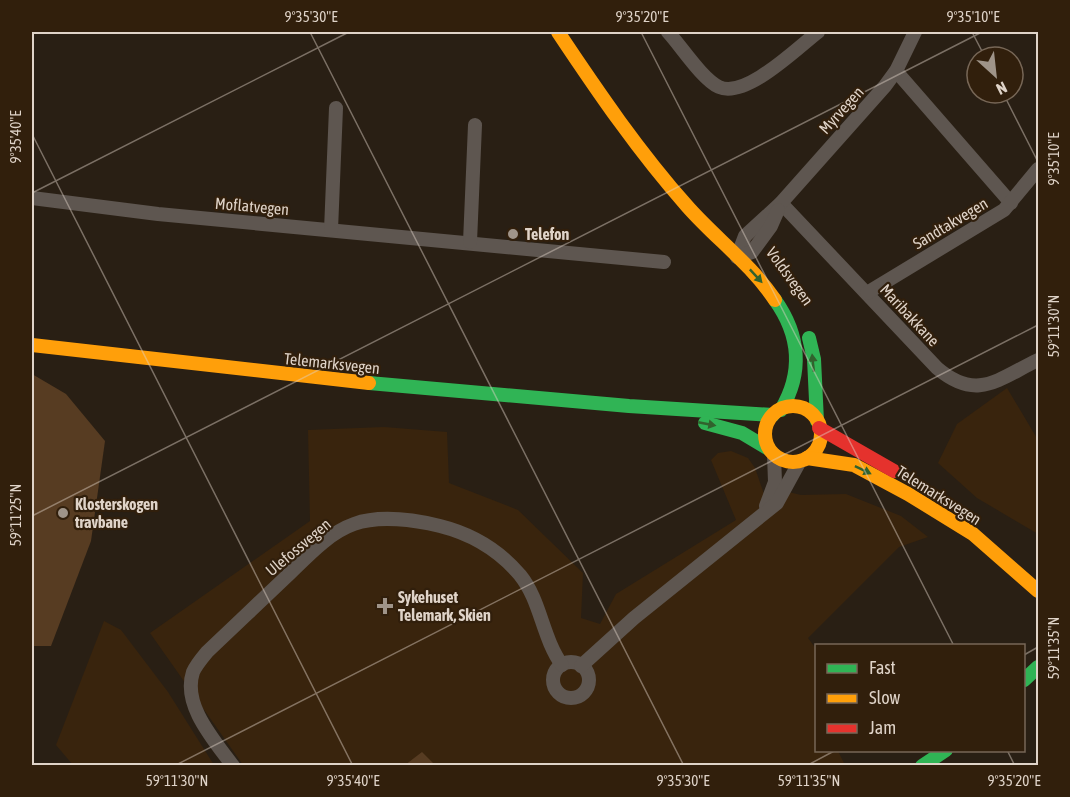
<svg xmlns="http://www.w3.org/2000/svg" width="1070" height="797" font-family="'Asap Condensed',sans-serif">
	<rect width="100%" height="100%" fill="#291f14"/>
	<g fill="#39240d">
		<polygon points="1007,388 1038,440 1038,534 977,498 938,463 957,424"/>
		<polygon points="384,427 447,432 449,483 518,510 583,573 581,618 600,624 616,594 736,520 711,460 718,453 731,451 748,458 755,468 764,494 768,487 801,495 846,494 901,516 928,537 899,547 808,638 816,649 816,750 838,751 845,765 243,765 150,633 310,521 308,430"/>
		<polygon points="104,621 121,630 168,692 214,765 73,765 56,745"/>
	</g>
	<g fill="#573c22">
		<polygon points="32,374 66,394 105,441 91,541 51,646 32,646"/>
		<polygon points="422,752 435,765 405,765"/>
	</g>
	<g fill="none" stroke-linecap="round" stroke-linejoin="round">
		<g stroke="#5e5650" stroke-width="14">
			<path d="M668 32C681 46 702 79 719 87 746 99 797 48 818 32"/>
			<polyline points="896,71 1011,203"/>
			<polyline points="32,198 158,214 664,262"/>
			<path d="M781 203 937 368C977 402 998 379 1038 360"/>
			<polyline points="331,230 336,108"/>
			<polyline points="470,242 475,125"/>
			<polyline points="737,257 745,236 781,203 885,86 896,71 915,32"/>
			<polyline points="737,257 752,252 771,226 778,210"/>
			<polyline points="867,293 1004,210 1038,169"/>
			<polyline points="766,506 775,482 774,455"/>
			<circle cx="571" cy="680" r="18"/>
			<polyline points="581,666 634,618 777,503 800,461"/>
			<path d="M233 766C214 740 182 705 193 672 196 665 202 658 207 652 233 627 260 602 286 577 306 558 328 533 354 524 379 515 415 520 440 526 472 534 498 549 520 575 541 601 542 637 562 665"/>
		</g>
		<g stroke="#30b455" stroke-width="14">
			<path d="M775 300C800 335 803 373 781 410"/>
			<polyline points="809,338 814,359 817,421"/>
			<polyline points="369,383 629,406 773,415"/>
			<polyline points="705,423 742,433 769,449"/>
			<polyline points="1024,680 1038,667"/>
			<polyline points="922,766 946,750"/>
		</g>
		<g stroke="#ff9f0a" stroke-width="14">
			<path d="M558 32C598 92 639 152 687 206 715 238 751 264 775 300"/>
			<polyline points="32,345 369,383"/>
			<circle cx="793" cy="434" r="28"/>
			<polyline points="807,458 854,465 908,494 973,534 1038,591"/>
		</g>
		<polyline stroke="#e5322d" stroke-width="14" points="819,428 894,471"/>
	</g>
	<defs><path id="oneway-solid" d="M-6-.8H1V-3.2L6.5 0L1 3.2V.8H-6Z" transform="scale(1.5)"/></defs>
	<g fill="#31622d">
		<use href="#oneway-solid" transform="translate(756 276) rotate(47)"/>
		<use href="#oneway-solid" transform="translate(813 363) rotate(-96)"/>
		<use href="#oneway-solid" transform="translate(707 424) rotate(11)"/>
		<use href="#oneway-solid" transform="translate(863 470) rotate(26)"/>
	</g>
	<path fill="none" stroke="#dfd3c8" stroke-width="1.5" stroke-opacity="0.45" d="M310 32 684 766M641 32 954 646M972 32 985 57M1003 93 1038 162M32 134 353 766M32 193 349 32M32 516 982 32M1024 655 1038 647M1007 750 1015 766M174 766 1038 325M806 766 836 750"/>
	<g fill="#9f9489" stroke="#311f0c" stroke-width="2">
		<circle cx="513" cy="234" r="6"/>
		<circle cx="63" cy="513" r="6"/>
		<path d="M382 597h6v6h6v6h-6v6h-6v-6h-6v-6h6z"/>
	</g>
	<g text-anchor="middle" dominant-baseline="central" stroke-width="4.5" stroke-linejoin="round" paint-order="stroke">
		<g font-size="16" fill="#dfd3c8" stroke="#311f0c">
			<text transform="translate(841 110) rotate(-48)">Myrvegen</text>
			<text transform="translate(252 206) rotate(5)">Moflatvegen</text>
			<text transform="translate(950 223) rotate(-31)">Sandtakvegen</text>
			<text transform="translate(790 276) rotate(54)">Voldsvegen</text>
			<text transform="translate(910 315) rotate(47)">Maribakkane</text>
			<text transform="translate(332 363) rotate(6)">Telemarksvegen</text>
			<text transform="translate(939 495) rotate(32)">Telemarksvegen</text>
			<text transform="translate(298 547) rotate(-40)">Ulefossvegen</text>
		</g>
		<g font-size="16" font-weight="bold" fill="#dfd3c8" stroke="#311f0c" text-anchor="start">
			<text x="525" y="234">Telefon</text>
			<text x="75" y="504">Klosterskogen<tspan x="75" dy="18">travbane</tspan></text>
			<text x="398" y="597">Sykehuset<tspan x="398" dy="18">Telemark, Skien</tspan></text>
		</g>
	</g>
	<rect width="1070" height="797" fill="none" stroke="#311f0c" stroke-width="66"/>
	<rect x="815" y="644" width="210" height="108" fill="#311f0c" stroke="#776757" stroke-width="1.5"/>
	<rect x="827" y="664" width="30" height="9" fill="#30b455" stroke="#776757" stroke-width="1.5"/>
	<text x="869" y="674" font-size="18" fill="#dfd3c8">Fast</text>
	<rect x="827" y="694" width="30" height="9" fill="#ff9f0a" stroke="#776757" stroke-width="1.5"/>
	<text x="869" y="704" font-size="18" fill="#dfd3c8">Slow</text>
	<rect x="827" y="724" width="30" height="9" fill="#e5322d" stroke="#776757" stroke-width="1.5"/>
	<text x="869" y="734" font-size="18" fill="#dfd3c8">Jam</text>
	<g transform="translate(995 75) rotate(153)"><circle r="28" fill="#311f0c" stroke="#776757" stroke-width="1.5"/>
	<path d="M0-4.5L10 22L0 15L-10 22Z" fill="#9f9489"/>
	<text y="-9" font-size="16" font-weight="bold" text-anchor="middle" fill="#dfd3c8">N</text>
	</g>
	<rect x="33" y="33" width="1004" height="731" fill="none" stroke="#dfd3c8" stroke-width="2"/>
	<g font-size="15" text-anchor="middle" fill="#dfd3c8">
		<text x="311" y="22">9°35'30"E</text>
		<text x="642" y="22">9°35'20"E</text>
		<text x="973" y="22">9°35'10"E</text>
		<text transform="translate(16 137) rotate(-90)" y="5">9°35'40"E</text>
		<text transform="translate(1054 159) rotate(-90)" y="5">9°35'10"E</text>
		<text transform="translate(1054 326) rotate(-90)" y="5">59°11'30"N</text>
		<text transform="translate(16 515) rotate(-90)" y="5">59°11'25"N</text>
		<text transform="translate(1054 648) rotate(-90)" y="5">59°11'35"N</text>
		<text x="177" y="786">59°11'30"N</text>
		<text x="353" y="786">9°35'40"E</text>
		<text x="683" y="786">9°35'30"E</text>
		<text x="809" y="786">59°11'35"N</text>
		<text x="1014" y="786">9°35'20"E</text>
	</g>
</svg>
